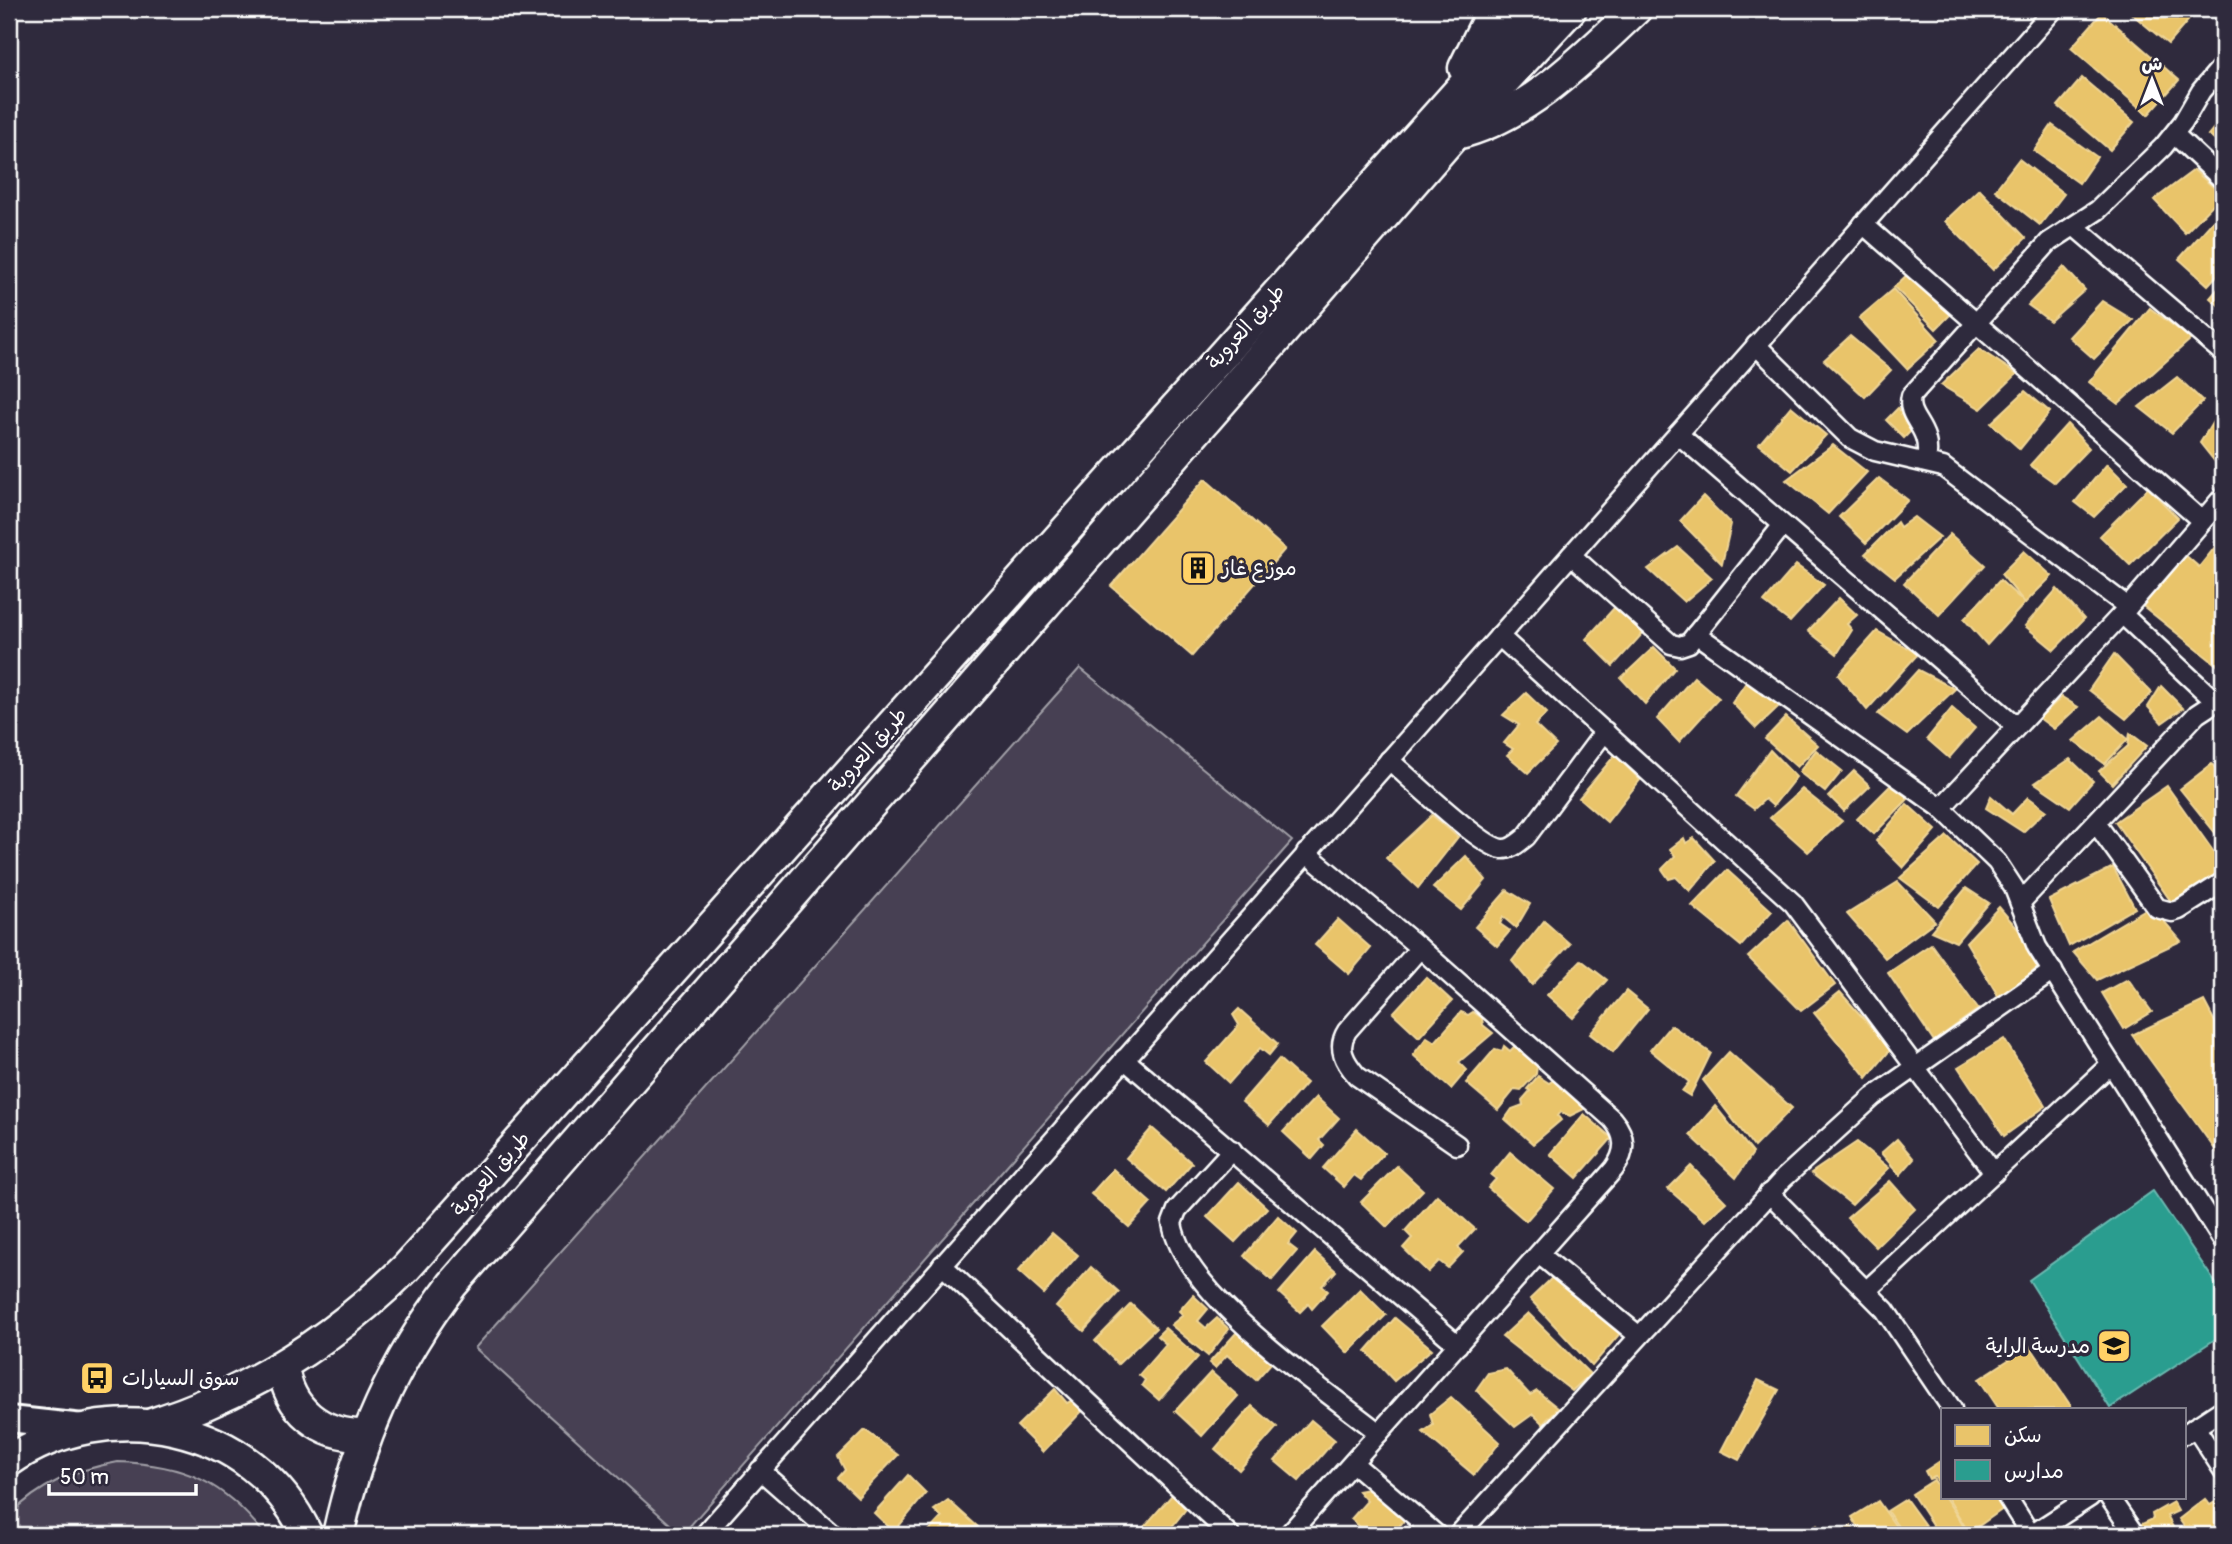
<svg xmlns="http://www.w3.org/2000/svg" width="2232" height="1544" font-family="Pangolin,'Playpen Sans Arabic',sans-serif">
	<rect width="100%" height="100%" fill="#2f2a3d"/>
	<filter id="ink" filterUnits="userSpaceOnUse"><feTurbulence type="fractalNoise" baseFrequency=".0143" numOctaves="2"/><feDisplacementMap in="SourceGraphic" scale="14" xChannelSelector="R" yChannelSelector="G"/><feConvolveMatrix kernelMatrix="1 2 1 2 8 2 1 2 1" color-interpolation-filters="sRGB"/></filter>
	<g filter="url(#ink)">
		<g fill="#464152" stroke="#a2a0a8" stroke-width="2">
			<polygon points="1080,668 1292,841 682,1535 475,1348"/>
			<path d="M118 1462C184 1464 224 1482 265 1535H9V1516C40 1484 74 1470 118 1462Z"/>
		</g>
		<g fill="#e9c46a" stroke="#f0d697" stroke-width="2">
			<polygon points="2126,9 2184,9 2192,16 2168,44"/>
			<polygon points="2102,13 2179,80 2148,115 2071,48"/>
			<polygon points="2082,78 2134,122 2110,150 2058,106"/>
			<polygon points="2223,117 2223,147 2208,135"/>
			<polygon points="2052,125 2097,157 2079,183 2034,151"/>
			<polygon points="2019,159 2064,194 2040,225 1995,190"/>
			<polygon points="2194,170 2222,195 2185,233 2154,200"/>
			<polygon points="1979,189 2026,238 1993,270 1945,221"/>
			<polygon points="2221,212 2223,269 2208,285 2179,259"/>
			<polygon points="2064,267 2085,290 2050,321 2028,305"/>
			<polygon points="1909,273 1951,314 1936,329 1894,287"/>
			<polygon points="2223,283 2223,309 2210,298"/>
			<polygon points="1893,289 1939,340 1907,369 1859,318"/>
			<polygon points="2102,301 2133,320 2094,359 2069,337"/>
			<polygon points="2150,308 2191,339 2118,404 2089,382"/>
			<polygon points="1850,336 1891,370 1865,397 1824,360"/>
			<polygon points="1979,349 2017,374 1981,409 1941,385"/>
			<polygon points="2177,377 2203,401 2172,433 2139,407"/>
			<polygon points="2025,391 2050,412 2020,449 1991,423"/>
			<polygon points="2223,405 2223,465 2220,468 2200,443"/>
			<polygon points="1791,406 1826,435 1792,471 1759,444"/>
			<polygon points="1898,408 1916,426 1904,438 1886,420"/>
			<polygon points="2067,424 2089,448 2055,483 2030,465"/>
			<polygon points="1833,445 1867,472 1828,514 1786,480"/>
			<polygon points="2107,464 2127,484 2094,517 2075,502"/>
			<polygon points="1879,478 1908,500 1866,543 1839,517"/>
			<polygon points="1205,479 1285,549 1192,656 1111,586"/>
			<polygon points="2148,488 2178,518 2130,565 2100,536"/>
			<polygon points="1703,496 1731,524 1722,564 1680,521"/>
			<polygon points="1914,517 1940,537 1895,578 1865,554 1897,522 1900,527"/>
			<polygon points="1950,534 1985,565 1939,615 1904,583"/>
			<polygon points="2223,537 2223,670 2143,606 2184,554 2199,567"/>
			<polygon points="1678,547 1712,578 1684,602 1648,569"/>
			<polygon points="2024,551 2052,576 2025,603 2001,574"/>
			<polygon points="1796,565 1824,585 1790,622 1764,602"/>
			<polygon points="2000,580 2025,603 1987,645 1964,619"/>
			<polygon points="2057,589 2084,619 2054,650 2025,626"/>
			<polygon points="1839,598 1857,615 1847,624 1852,630 1837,654 1808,631"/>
			<polygon points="1615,607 1643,633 1613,666 1586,639"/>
			<polygon points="1877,631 1918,654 1867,710 1838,675"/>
			<polygon points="1654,647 1675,668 1645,704 1621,678"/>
			<polygon points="2114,654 2152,693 2126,719 2089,690"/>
			<polygon points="1918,670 1955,689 1907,735 1878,714"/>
			<polygon points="1694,677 1719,698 1679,742 1657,719"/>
			<polygon points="1747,681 1779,706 1756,728 1732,703"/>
			<polygon points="2161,686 2183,708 2162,723 2148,707"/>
			<polygon points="1526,693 1547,713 1535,725 1556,745 1528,773 1507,755 1513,749 1504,743 1519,725 1503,715"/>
			<polygon points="2062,697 2078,707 2054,729 2039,718"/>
			<polygon points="1952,708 1975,728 1949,758 1927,739"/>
			<polygon points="2102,716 2128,739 2105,764 2073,741"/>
			<polygon points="1786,717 1818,745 1797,767 1765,739"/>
			<polygon points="2130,733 2147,746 2112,784 2099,771 2128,746"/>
			<polygon points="1770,750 1796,777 1773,806 1765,799 1754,809 1736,796"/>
			<polygon points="1816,750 1842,771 1825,792 1799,772"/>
			<polygon points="1615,755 1640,780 1607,822 1579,798"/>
			<polygon points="2070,759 2093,781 2070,807 2035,783"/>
			<polygon points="2212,764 2223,777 2223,837 2220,839 2180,789"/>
			<polygon points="1854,771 1870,786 1844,811 1829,796"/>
			<polygon points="1894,782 1910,797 1874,834 1857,819"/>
			<polygon points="2167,786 2223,865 2223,873 2175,907 2115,822"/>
			<polygon points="1802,789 1842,821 1808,852 1770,818"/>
			<polygon points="1991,796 2012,814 2028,797 2046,810 2023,832 1986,808"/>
			<polygon points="1907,804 1936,830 1903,868 1876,841"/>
			<polygon points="1432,815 1458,837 1418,888 1386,858"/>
			<polygon points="1947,836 1977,864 1939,907 1900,878"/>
			<polygon points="1684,838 1686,843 1694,838 1715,861 1690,891 1676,877 1669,879 1662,869 1675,856 1670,849"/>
			<polygon points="1466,856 1486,880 1461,910 1433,888"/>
			<polygon points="2113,867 2135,908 2069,946 2049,900"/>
			<polygon points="1727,870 1772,911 1741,946 1692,906"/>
			<polygon points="1898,882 1935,921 1885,958 1847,914"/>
			<polygon points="1966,888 1989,903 1956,942 1931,931"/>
			<polygon points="1507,890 1530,904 1516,928 1503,917 1500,924 1510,931 1497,946 1475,927"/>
			<polygon points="2151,906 2181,941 2097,980 2073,952"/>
			<polygon points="1999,907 2045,961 2000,999 1966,942"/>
			<polygon points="1338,919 1371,948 1349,974 1315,945"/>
			<polygon points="1788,920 1835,985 1801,1011 1748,957"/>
			<polygon points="1544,921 1570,944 1532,985 1512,961"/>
			<polygon points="1931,944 1978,1009 1934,1041 1888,973"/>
			<polygon points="1581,960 1607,980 1573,1018 1547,995"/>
			<polygon points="1426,977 1452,1001 1419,1037 1393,1013"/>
			<polygon points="2128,979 2152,1012 2124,1029 2102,993"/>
			<polygon points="1626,991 1648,1009 1613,1052 1590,1034"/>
			<polygon points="1840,992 1891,1049 1867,1078 1814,1013"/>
			<polygon points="2204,1001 2223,1037 2222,1159 2132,1035"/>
			<polygon points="1239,1009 1278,1044 1269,1055 1260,1048 1229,1083 1206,1062 1239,1025 1233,1015"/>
			<polygon points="1461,1012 1468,1015 1473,1012 1482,1018 1483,1025 1493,1033 1459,1062 1467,1070 1451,1089 1413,1055 1427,1037 1435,1042"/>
			<polygon points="1671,1025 1711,1053 1690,1096 1682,1091 1689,1082 1650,1050"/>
			<polygon points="2004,1039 2046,1106 2004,1136 1958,1067"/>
			<polygon points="1519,1042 1538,1059 1536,1074 1521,1090 1515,1089 1498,1110 1466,1083 1495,1049 1502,1051 1504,1046 1510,1051"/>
			<polygon points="1729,1052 1792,1108 1754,1147 1703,1080"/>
			<polygon points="1279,1059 1306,1083 1269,1125 1242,1102"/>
			<polygon points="1538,1076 1549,1083 1555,1079 1572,1096 1579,1093 1588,1107 1570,1116 1561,1112 1558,1116 1561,1120 1533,1144 1505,1119 1512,1109 1523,1105 1522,1100 1530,1091 1527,1089"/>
			<polygon points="1316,1097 1339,1118 1319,1140 1324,1145 1312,1159 1283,1132"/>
			<polygon points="1715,1106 1753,1153 1736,1178 1690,1135"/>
			<polygon points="1584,1114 1612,1138 1577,1178 1550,1154"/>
			<polygon points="1152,1128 1192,1163 1166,1192 1126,1158"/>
			<polygon points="1357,1129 1384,1153 1361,1180 1354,1175 1344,1187 1323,1168"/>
			<polygon points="1897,1139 1914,1159 1900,1175 1881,1153"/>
			<polygon points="1857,1142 1889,1168 1852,1205 1811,1173"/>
			<polygon points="1510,1152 1554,1189 1526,1221 1488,1188 1496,1179 1491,1175"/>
			<polygon points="1397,1166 1423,1190 1387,1227 1361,1202"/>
			<polygon points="1691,1166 1726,1202 1705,1221 1668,1189"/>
			<polygon points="1113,1169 1151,1203 1129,1227 1091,1194"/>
			<polygon points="1890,1181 1915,1209 1876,1247 1847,1218"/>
			<polygon points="1239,1182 1267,1208 1235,1242 1207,1217"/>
			<polygon points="1437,1195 1475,1229 1458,1247 1463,1252 1448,1268 1439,1261 1428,1272 1403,1248 1412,1238 1405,1231"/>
			<polygon points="1278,1216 1297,1233 1288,1244 1297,1251 1272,1280 1244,1256"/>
			<polygon points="1052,1233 1078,1255 1044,1294 1018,1271"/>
			<polygon points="1315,1252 1336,1271 1322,1286 1328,1291 1312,1309 1308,1304 1300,1312 1279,1293"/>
			<polygon points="1091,1267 1119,1292 1084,1331 1056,1307"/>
			<polygon points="1557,1273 1622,1331 1592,1366 1530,1299"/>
			<polygon points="1360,1289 1386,1315 1348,1353 1322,1326"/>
			<polygon points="1193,1295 1208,1309 1198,1321 1206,1328 1217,1318 1229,1329 1208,1356 1171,1325 1183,1315 1179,1311"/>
			<polygon points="1131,1304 1156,1328 1118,1364 1095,1341"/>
			<polygon points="1528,1313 1590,1374 1572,1391 1502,1337"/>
			<polygon points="1395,1318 1432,1349 1394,1381 1366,1351"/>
			<polygon points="1165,1328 1198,1357 1159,1400 1142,1385 1145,1380 1139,1375 1166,1344 1157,1336"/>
			<polygon points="1237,1332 1272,1362 1256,1380 1227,1355 1215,1368 1209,1363"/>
			<polygon points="2030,1346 2073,1409 1999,1409 1979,1379"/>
			<polygon points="1506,1369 1530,1395 1537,1391 1558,1408 1543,1424 1533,1414 1515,1427 1476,1390 1488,1373"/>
			<polygon points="1211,1372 1238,1396 1202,1436 1175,1411"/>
			<polygon points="1758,1380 1779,1390 1739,1460 1721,1451"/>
			<polygon points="1055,1389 1067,1403 1079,1397 1085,1408 1043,1452 1017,1426"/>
			<polygon points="1451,1397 1500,1442 1474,1475 1423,1432 1433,1425 1430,1414"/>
			<polygon points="1252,1406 1277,1427 1239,1470 1215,1449"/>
			<polygon points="1311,1420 1335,1440 1299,1481 1275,1461"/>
			<polygon points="865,1430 898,1455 858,1497 838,1478 845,1470 838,1457"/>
			<polygon points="1943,1459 1943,1490 1935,1477 1929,1479 1925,1471"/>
			<polygon points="908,1475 926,1493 894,1532 874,1513"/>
			<polygon points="1934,1480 1966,1530 1958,1535 1939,1535 1912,1494"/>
			<polygon points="1373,1488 1408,1516 1392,1535 1369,1535 1351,1519 1367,1501 1358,1491"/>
			<polygon points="1172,1495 1186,1509 1171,1528 1179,1535 1137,1535"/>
			<polygon points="1947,1497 2001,1497 2007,1506 1969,1533"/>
			<polygon points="2222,1498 2223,1525 2209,1535 2190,1535 2179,1519 2205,1499 2210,1505"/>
			<polygon points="1906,1499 1932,1535 1904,1535 1887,1511"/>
			<polygon points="948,1500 978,1527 973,1535 925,1535 942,1517 934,1510"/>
			<polygon points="1878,1501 1902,1535 1863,1535 1852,1517"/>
			<polygon points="2173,1502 2178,1511 2167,1516 2175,1531 2168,1535 2147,1535 2140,1525 2153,1519 2152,1514"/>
			<polygon points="1817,1525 1823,1535 1800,1535"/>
			<polygon points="1851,1526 1857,1535 1832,1535"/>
		</g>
		<polygon fill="#2a9d8f" stroke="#6abab1" stroke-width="2" points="2153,1191 2223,1294 2223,1334 2110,1408 2029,1280"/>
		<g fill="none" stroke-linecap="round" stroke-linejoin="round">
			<g stroke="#fff" stroke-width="23">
				<g id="minor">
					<polyline points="2174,134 2223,180"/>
					<polyline points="1863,224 2202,521"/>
					<polyline points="2074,226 2223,353"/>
					<polyline points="1756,345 1850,438 1875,451 1943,467 2128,607"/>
					<polyline points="1678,434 2015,725"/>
					<path d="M1926 461C1933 426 1905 420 1911 396L2049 242 2098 210 2163 147 2183 122 2201 91 2223 65"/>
					<polyline points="1571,555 1671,644 1680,646 1689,643 1783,525"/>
					<polyline points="2122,614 2215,701"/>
					<polyline points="1696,634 1941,808 1997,862 2014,888 2037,947 2223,1241"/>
					<polyline points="1499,636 1793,903 1994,1173"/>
					<path d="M1389 760C1409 777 1481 847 1502 849 1512 850 1519 842 1526 837L1605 731"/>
					<polyline points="1941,808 2122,614 2223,497"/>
					<polyline points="2096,823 2157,908 2172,912 2179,910 2223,882"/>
					<polyline points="2020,903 2197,714 2223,697"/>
					<path d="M1420 948 1347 1031C1336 1048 1345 1062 1357 1076L1457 1145"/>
					<polyline points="1124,1059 1458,1345"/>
					<path d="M1232 1150 1177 1210 1172 1223C1184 1296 1323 1388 1379 1433"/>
					<polyline points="1769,1193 1885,1310 1952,1409"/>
					<polyline points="1539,1254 1639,1336"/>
					<polyline points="942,1265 1230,1535"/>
					<polyline points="1867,1290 2111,1064"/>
					<polyline points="2195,1427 2223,1470"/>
					<polyline points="2185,1434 2223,1409"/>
					<polyline points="1353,1463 1437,1535"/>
					<polyline points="760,1470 834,1535"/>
					<polyline points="2007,1497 2031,1535"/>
					<polyline points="2109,1497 2135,1535"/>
					<polyline points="704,1535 2054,9"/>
					<path d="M1288 1535 1614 1169C1627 1151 1626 1135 1612 1119L1420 948 1306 853"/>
					<polyline points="1458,1535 1784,1178 1873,1097 2053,971"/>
					<polyline points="2031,1535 2090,1497"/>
				</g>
			</g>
			<g stroke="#fff" stroke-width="30">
				<polyline id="secondary" points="9,1419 83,1427"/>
			</g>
			<g stroke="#fff" stroke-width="35">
				<g id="trunk">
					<polyline points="1464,68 1493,9"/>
					<path d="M1456 134C1527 117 1584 58 1636 9"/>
					<path d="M283 1366C288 1410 321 1436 365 1435"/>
					<path d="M152 1424C250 1393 333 1340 406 1268L1532 9"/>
					<path d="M9 1461C107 1393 255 1421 307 1535"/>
					<path d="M338 1535C358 1442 394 1361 452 1285L1455 134 1571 9"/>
				</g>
			</g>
			<use href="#minor" stroke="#2f2a3d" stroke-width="18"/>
			<use href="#secondary" stroke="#2f2a3d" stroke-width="24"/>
			<use href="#trunk" stroke="#2f2a3d" stroke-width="30"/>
		</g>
	</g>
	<defs>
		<g id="building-square" transform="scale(1.75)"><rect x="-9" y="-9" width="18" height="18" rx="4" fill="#ffd166" stroke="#2f2a3d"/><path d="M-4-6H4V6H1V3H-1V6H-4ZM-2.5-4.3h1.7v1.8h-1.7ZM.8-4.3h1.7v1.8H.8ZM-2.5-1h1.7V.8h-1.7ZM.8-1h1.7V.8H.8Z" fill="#111"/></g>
		<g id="school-square" transform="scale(1.75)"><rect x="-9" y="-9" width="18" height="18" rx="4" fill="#ffd166" stroke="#2f2a3d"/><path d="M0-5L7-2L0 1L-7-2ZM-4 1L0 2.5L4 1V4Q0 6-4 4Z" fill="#111"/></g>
		<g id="bus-square" transform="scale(1.75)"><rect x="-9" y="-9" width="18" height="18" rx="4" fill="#ffd166" stroke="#2f2a3d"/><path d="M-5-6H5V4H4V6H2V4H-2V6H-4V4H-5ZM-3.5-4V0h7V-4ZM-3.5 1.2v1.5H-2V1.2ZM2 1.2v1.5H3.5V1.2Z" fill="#111"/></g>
	</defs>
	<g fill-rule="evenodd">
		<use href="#building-square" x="1198" y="568"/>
		<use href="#school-square" x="2114" y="1346"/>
		<use href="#bus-square" x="97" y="1378"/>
	</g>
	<g text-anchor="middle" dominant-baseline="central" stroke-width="7" stroke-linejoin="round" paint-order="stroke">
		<g font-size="21" fill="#fff" stroke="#2f2a3d">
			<text transform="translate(1246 327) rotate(-48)">طريق العروبة</text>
			<text transform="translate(868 750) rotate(-48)">طريق العروبة</text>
			<text transform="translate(491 1174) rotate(-48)">طريق العروبة</text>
		</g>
		<g font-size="21" fill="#fff" stroke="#2f2a3d" text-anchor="start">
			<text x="1222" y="568">موزع غاز</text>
			<text x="2090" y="1346" text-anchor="end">مدرسة الراية</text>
			<text x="122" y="1378">سوق السيارات</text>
		</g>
	</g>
	<rect width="2232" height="1544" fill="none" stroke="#2f2a3d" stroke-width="35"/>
	<rect x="18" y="18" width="2197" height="1509" fill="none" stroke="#fff" stroke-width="2.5" filter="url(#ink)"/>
	<rect x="1941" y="1408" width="245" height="91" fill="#2f2a3d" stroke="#827f8b" stroke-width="2"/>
	<rect x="1955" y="1425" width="35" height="21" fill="#e9c46a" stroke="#827f8b" stroke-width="2"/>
	<text x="2004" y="1442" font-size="21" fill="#ffffff">سكن</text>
	<rect x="1955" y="1460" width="35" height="21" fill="#2a9d8f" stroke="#827f8b" stroke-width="2"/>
	<text x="2004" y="1478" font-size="21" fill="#ffffff">مدارس</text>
	<g transform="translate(2152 80)" stroke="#2f2a3d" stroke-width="5" paint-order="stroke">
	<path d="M0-5L12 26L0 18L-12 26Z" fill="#ffffff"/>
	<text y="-10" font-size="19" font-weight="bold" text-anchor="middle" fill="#ffffff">ش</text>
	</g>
	<path d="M49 1484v10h147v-10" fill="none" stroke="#ffffff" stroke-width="3.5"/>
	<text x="60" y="1484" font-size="21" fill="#ffffff" stroke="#2f2a3d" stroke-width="5" paint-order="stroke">50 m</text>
</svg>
